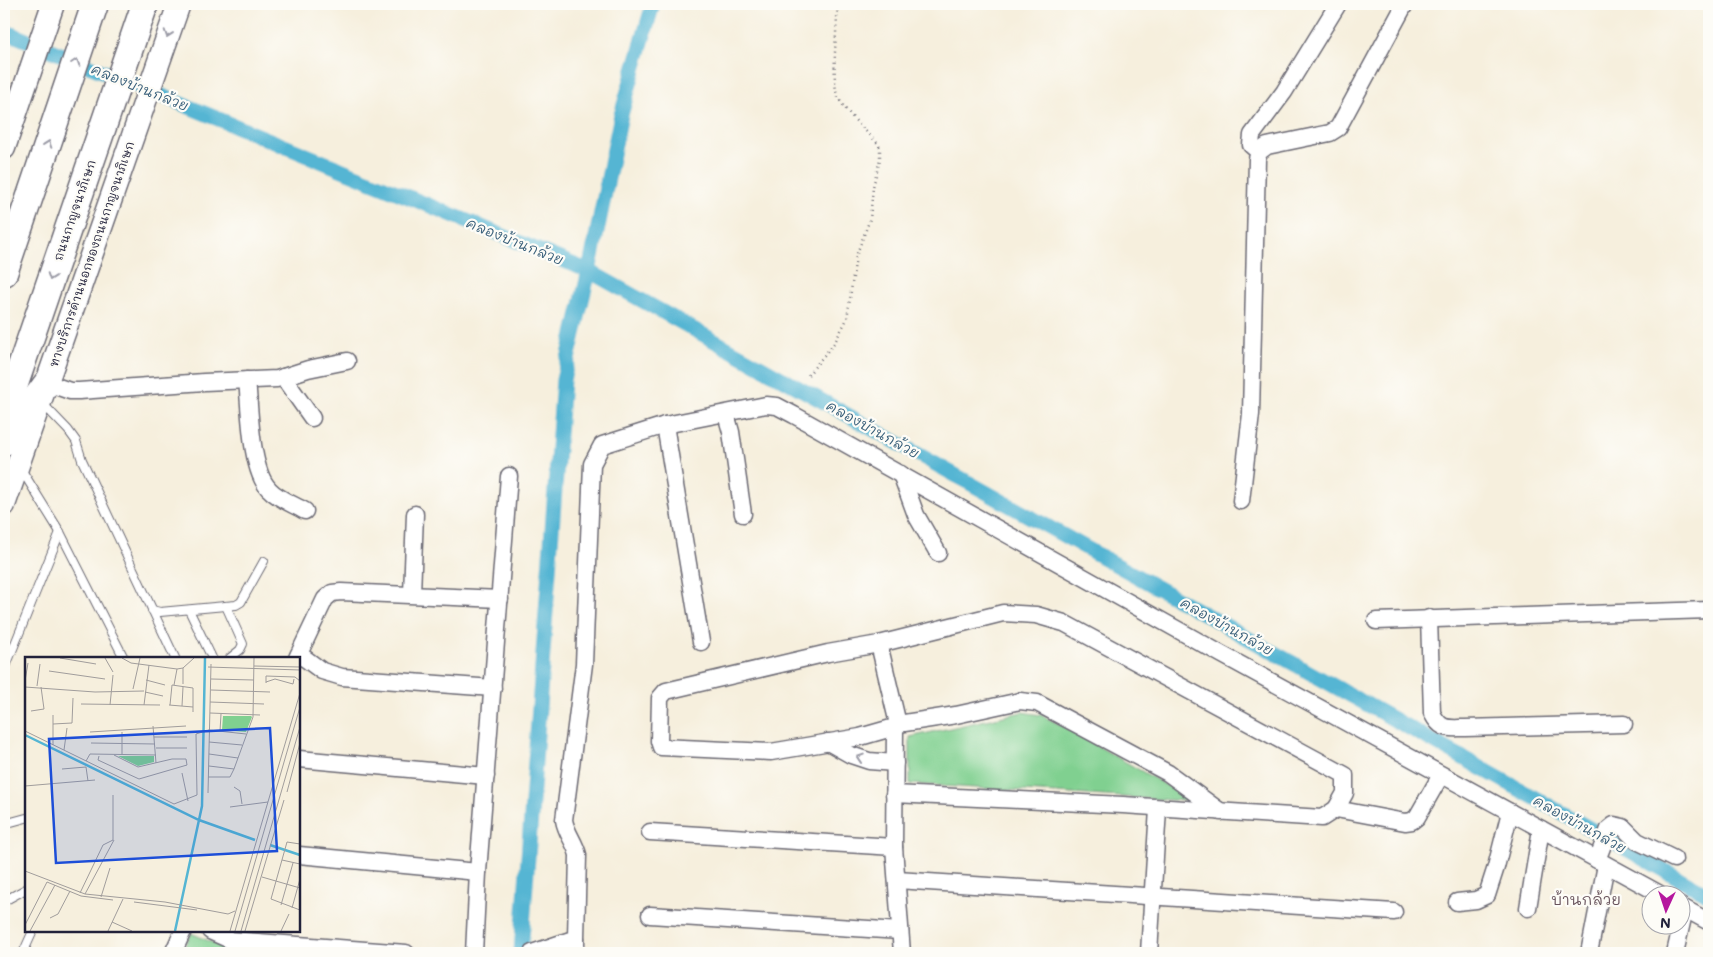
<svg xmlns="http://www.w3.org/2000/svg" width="1713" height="957" font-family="Mali,'Playpen Sans Thai',sans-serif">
	<rect width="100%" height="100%" fill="#fdfcf7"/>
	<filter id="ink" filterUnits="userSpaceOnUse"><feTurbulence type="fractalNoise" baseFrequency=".02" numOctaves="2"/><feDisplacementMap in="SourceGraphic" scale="10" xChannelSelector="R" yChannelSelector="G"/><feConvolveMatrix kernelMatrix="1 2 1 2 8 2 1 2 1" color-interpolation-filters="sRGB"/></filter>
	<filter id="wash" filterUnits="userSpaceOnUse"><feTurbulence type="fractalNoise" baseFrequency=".0096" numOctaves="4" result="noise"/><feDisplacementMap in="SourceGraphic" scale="20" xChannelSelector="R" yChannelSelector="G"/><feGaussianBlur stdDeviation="1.12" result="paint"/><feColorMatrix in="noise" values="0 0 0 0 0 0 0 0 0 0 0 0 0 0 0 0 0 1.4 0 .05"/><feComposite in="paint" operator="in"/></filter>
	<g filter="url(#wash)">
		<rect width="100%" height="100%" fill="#f6efdd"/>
		<g fill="#80d090" stroke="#517966">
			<polygon points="1022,712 1041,715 1061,725 1185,796 1187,801 910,784 910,737"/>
			<polygon points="191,933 225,948 300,953 182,953"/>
		</g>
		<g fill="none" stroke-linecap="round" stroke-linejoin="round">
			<g stroke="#54b5d3" stroke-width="15">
				<polyline points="4,31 589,271 1709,895"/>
				<polyline points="521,953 563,380 589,271 621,115 653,4"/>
			</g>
		</g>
	</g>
	<g filter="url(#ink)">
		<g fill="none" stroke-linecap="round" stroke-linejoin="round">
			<g stroke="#6c6a74" stroke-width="10">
				<g id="service">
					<polyline points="43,404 68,430 76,441 82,460 175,658"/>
					<polyline points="21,469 60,532 124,658"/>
					<polyline points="226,606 243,644 240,650 230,658"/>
					<polyline points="152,610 160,612 236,605 241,602 264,561"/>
					<polyline points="189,610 212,658"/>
					<polyline points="4,671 60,532"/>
					<polyline points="4,824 26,818"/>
					<polyline points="4,901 26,889"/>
					<polyline points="23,953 33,931"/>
				</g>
			</g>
			<g stroke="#6c6a74" stroke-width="19">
				<g id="minor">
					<polyline points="1259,152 1251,145 1252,135 1284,92 1338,4"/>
					<polyline points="283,377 312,418"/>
					<path d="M247 380C250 407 250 470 269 489 278 499 293 504 305 511"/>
					<polyline points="47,383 70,391 79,391 204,382 277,379 308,369 347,361"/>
					<polyline points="726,414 731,432 743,514"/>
					<polyline points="665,425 701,642"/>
					<polyline points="901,474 916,515 938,553"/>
					<polyline points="1241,501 1251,414 1257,159 1259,152 1267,146 1330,133 1338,128 1405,4"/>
					<polyline points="412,594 415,514"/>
					<path d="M1429 618 1432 713C1441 731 1448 728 1465 728L1624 724"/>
					<polyline points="1376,621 1709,610"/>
					<polyline points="879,644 898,724"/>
					<polyline points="299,654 322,671 342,677 493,688"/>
					<polyline points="297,658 325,599 332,593 341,592 500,599"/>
					<polyline points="895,727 894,847 902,953"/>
					<polyline points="828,742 851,755 869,761 895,763"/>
					<polyline points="299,759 486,776"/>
					<polyline points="894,794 1123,805 1322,818 1336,809 1405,822 1412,821 1417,817 1441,775"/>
					<polyline points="1221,812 1168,773 1037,703 1020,701 956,715 898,724 895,727 860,737 771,752 661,747 659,741 660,698 666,691 828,653 879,644 1003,613 1036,615 1064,623 1345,775 1345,793 1336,809"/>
					<polyline points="650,832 894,847"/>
					<polyline points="299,855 478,872"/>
					<polyline points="1597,860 1609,829 1614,825 1623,827 1637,841 1674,859"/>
					<polyline points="897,880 1394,912"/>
					<polyline points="1457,902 1476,900 1487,895 1496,867 1510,812"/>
					<polyline points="1680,906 1709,922"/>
					<polyline points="1528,908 1541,829"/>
					<polyline points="650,915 900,931"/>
					<polyline points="210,931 230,940 406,953"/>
					<polyline points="173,953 183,931"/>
					<polyline points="474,953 478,872 509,476"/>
					<path d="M532 953 576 938 578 855C575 842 566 833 564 820L584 664 592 464 602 445 665 425 766 405 777 406 794 415 1221 654 1660 894"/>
					<polyline points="576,953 576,938"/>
					<polyline points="1149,953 1158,809"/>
					<polyline points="1589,953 1606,865"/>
					<polyline points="1675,953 1685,909"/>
				</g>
			</g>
			<g stroke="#6c6a74" stroke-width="25">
				<g id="secondary">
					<polyline points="4,148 53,4"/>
					<polyline points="4,505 179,4"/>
				</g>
			</g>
			<g stroke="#6c6a74" stroke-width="29">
				<g id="trunk">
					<polyline points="4,273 95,4"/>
					<polyline points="4,416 145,4"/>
					<polyline points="4,442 47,383"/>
				</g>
			</g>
			<path stroke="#6c6a74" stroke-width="2.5" stroke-dasharray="1 4" stroke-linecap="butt" d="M808 375 835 342 847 319 856 256 870 219 873 187 880 159V149L879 145C866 130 847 115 838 97 831 84 837 22 838 4"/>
			<use href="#service" stroke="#fff" stroke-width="8"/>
			<use href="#minor" stroke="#fff" stroke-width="16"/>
			<use href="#secondary" stroke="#fff" stroke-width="22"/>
			<use href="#trunk" stroke="#fff" stroke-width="26"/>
		</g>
		<defs><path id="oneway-chevron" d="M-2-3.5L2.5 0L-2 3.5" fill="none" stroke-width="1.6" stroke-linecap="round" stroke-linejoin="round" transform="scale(1.25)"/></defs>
		<g stroke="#9c9ca7">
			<use href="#oneway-chevron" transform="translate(168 34) rotate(109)"/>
			<use href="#oneway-chevron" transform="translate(76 62) rotate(-72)"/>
			<use href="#oneway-chevron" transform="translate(48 144) rotate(-71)"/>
			<use href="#oneway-chevron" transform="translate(51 277) rotate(109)"/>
			<use href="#oneway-chevron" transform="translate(860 758) rotate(-162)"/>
		</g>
	</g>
	<g text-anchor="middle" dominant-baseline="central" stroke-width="4.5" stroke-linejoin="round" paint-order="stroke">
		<g font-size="12" fill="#22223b" stroke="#fdfcf7">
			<text transform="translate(74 210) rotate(-71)">ถนนกาญจนาภิเษก</text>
			<text transform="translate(91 254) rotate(-71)">ทางบริการด้านนอกของถนนกาญจนาภิเษก</text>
		</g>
		<g font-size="14" font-style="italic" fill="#365d78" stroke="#fdfcf7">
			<text transform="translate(140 87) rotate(22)">คลองบ้านกล้วย</text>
			<text transform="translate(515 241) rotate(22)">คลองบ้านกล้วย</text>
			<text transform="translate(873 429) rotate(29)">คลองบ้านกล้วย</text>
			<text transform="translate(1227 626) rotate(29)">คลองบ้านกล้วย</text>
			<text transform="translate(1580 824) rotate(29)">คลองบ้านกล้วย</text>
		</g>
		<g font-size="15" fill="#68535c" stroke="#fdfcf7">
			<text x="1586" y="899">บ้านกล้วย</text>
		</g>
	</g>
	<g transform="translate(25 657)">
		<rect width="275" height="275" fill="#f6efdd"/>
		<path d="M198 59H226L227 60 221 75 197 73ZM93 99H129V105L113 109Z" fill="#80d090"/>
		<path fill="none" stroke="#54b5d3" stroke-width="2.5" d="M0 78 174 163 230 183M245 188 275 198M150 274 177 149 180 1"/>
		<path fill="none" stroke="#a19d9c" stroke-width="1" d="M35 1 71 7M80 1 88 15M97 1 106 6 152 12 158 11 169 1M229 9 275 10M183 10 275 13M158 11V27M24 14 80 22M186 22 229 23M121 23 140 28M0 24 3 6M241 25 250 22 268 27 269 22M241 26V19L270 20 275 24M149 28 152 12M12 29 15 7M0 30 70 35 119 34M108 32 115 1M186 33 245 35M120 35 138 39M185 45 239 47M56 47 135 48M85 48 88 18M119 48 124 8M144 48 168 50M145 48 147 28 168 31V55M157 49 158 30M6 54 19 52 16 30M185 56 235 58M28 58V88M28 67 47 66 48 41M128 69 131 106M0 74 149 147 172 138 171 77 184 73 221 77M195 74 196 57M65 75 161 69M129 80H162M184 85 217 88M66 86 130 87M131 91H162M39 93 42 71M184 97 213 101M97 98V75M74 99 73 103 114 122 162 108 161 102H147L113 110 89 98M61 104 65 97 131 98M184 109 209 112M37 112 61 110 63 124M157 116 163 144M183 120H205L209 112 228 60 229 1M0 129 70 123M209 130 215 134 217 147M262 135 275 86M183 136 186 7M205 150 243 145M275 187 262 185 246 242 275 253M257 203 275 207M0 214 60 237 140 245 203 257 210 254M237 220 275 231M22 225 56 239 88 243M55 236 78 188 88 183V138M60 237 89 183M76 240 85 211M109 245 172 253M256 248 268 206M267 251 275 222M25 261 33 257 45 234M87 265 107 274M0 268 22 225M5 274 30 228M83 274 98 242M205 274 275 36M210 274 275 50M216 274 275 70M220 274 259 143M256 274 264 257"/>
		<path fill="#1d4ed8" fill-opacity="0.15" stroke="#1d4ed8" stroke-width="2.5" d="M245 71 252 194 31 206 24 82Z"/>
		<rect width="275" height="275" fill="none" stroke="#22223b" stroke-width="2.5"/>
	</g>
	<rect width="1713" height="957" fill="none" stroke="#fdfcf7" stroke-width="20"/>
	<g transform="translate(1666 910) rotate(183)"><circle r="24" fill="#fdfcf7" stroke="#a5a5ac"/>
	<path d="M0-4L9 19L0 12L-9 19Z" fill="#b5179e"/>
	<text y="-8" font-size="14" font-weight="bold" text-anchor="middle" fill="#22223b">N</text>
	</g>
</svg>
